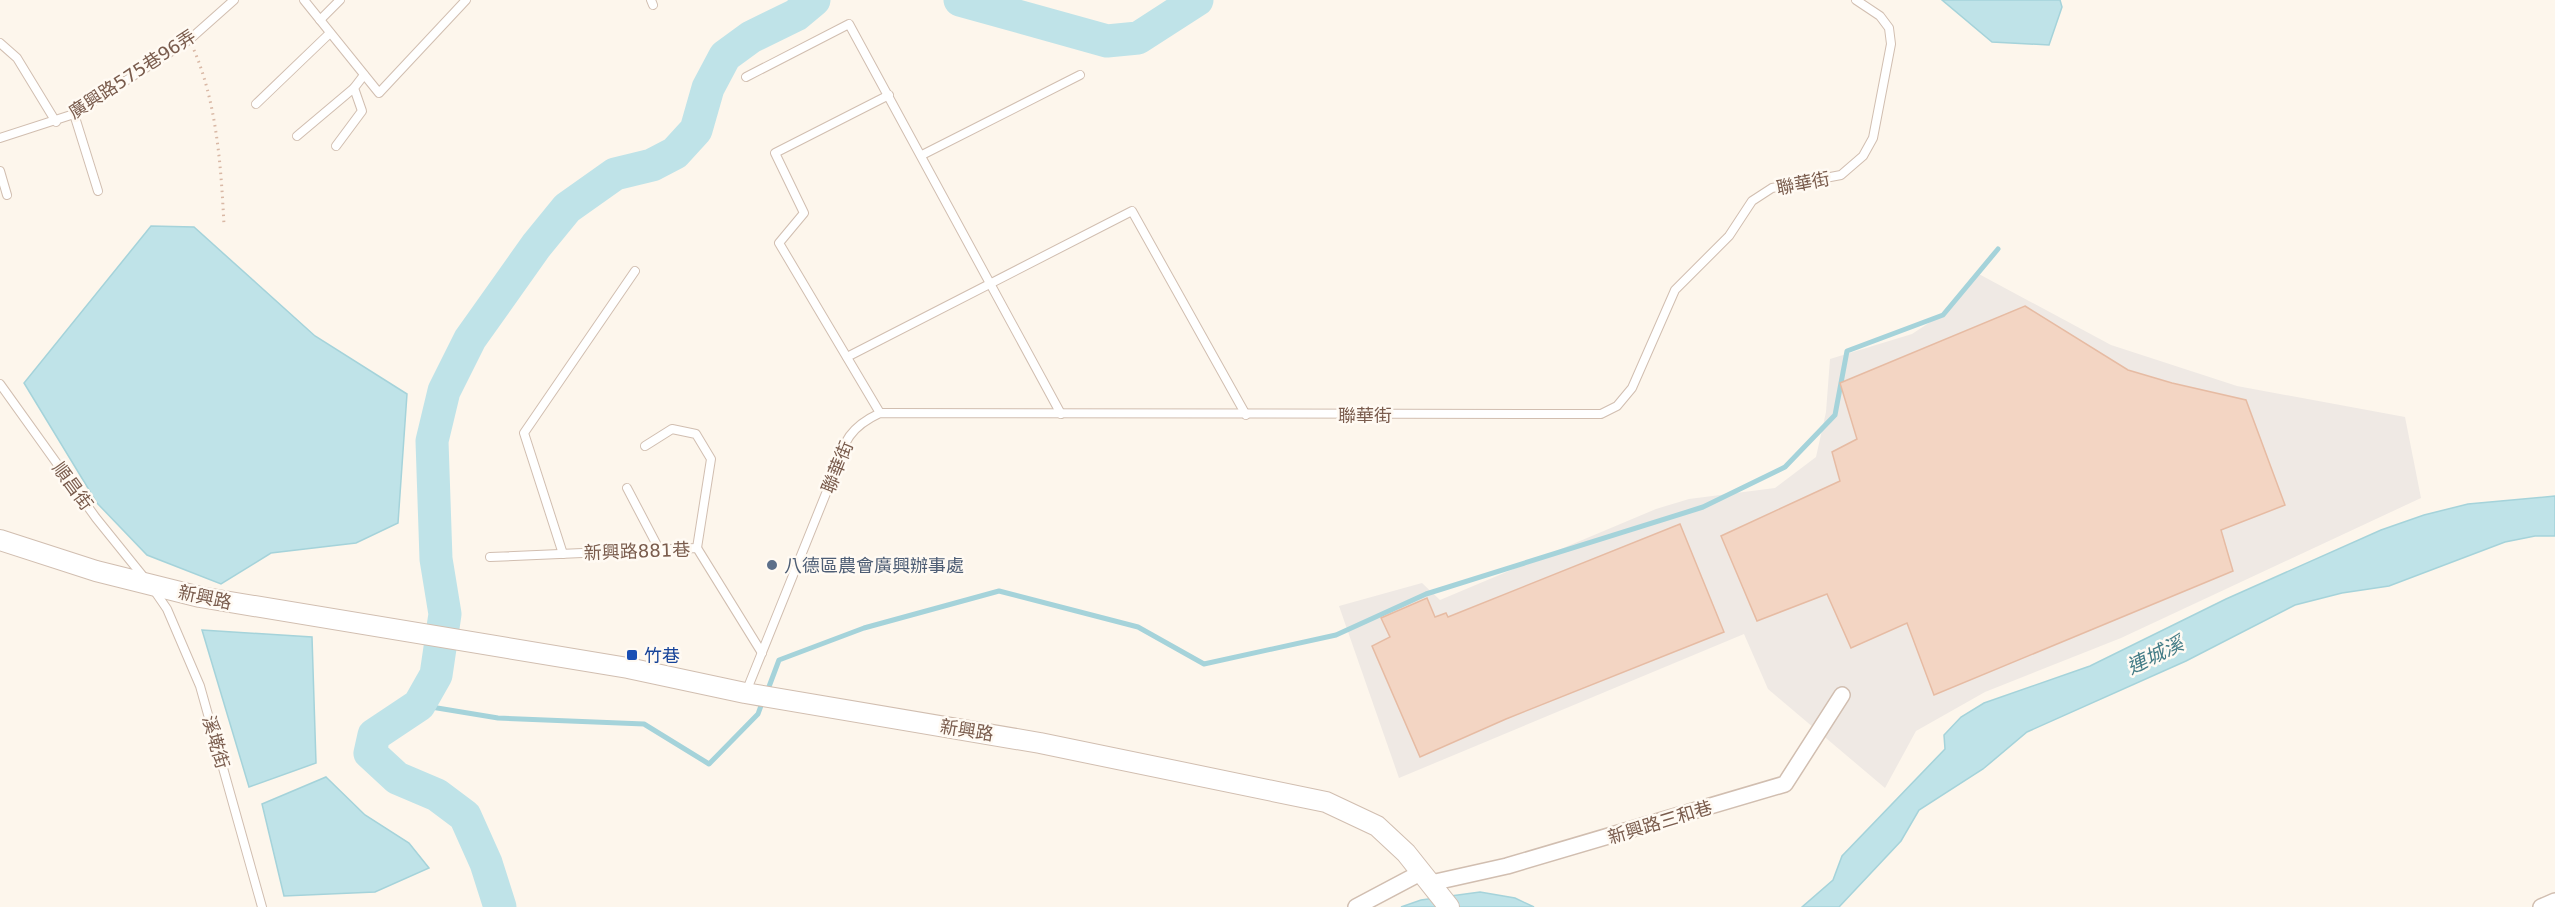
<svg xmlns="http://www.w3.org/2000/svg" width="2555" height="907" font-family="'DejaVu Sans','Noto Sans TC',sans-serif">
	<rect width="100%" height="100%" fill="#fdf6ec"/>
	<polygon fill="#efe9e4" points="1977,273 2111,345 2237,386 2405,417 2421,498 2121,638 1985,692 1916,731 1885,788 1768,689 1744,634 1399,778 1339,606 1422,583 1440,600 1656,509 1689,499 1775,488 1816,457 1826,412 1830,359 1912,334 1947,311"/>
	<g fill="#bfe3e8" stroke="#a5d3da" stroke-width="1.5">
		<polygon points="1942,0 2060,0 2062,7 2049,45 1992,42"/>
		<polygon points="151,226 194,227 315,336 407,394 398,523 356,543 271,553 221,584 147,555 97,503 24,383"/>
		<polygon points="2555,496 2555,536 2535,536 2505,542 2389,586 2342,593 2295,605 2186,661 2027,732 1983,769 1919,810 1901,841 1839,907 1802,907 1833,880 1842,856 1945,749 1944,735 1961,717 1984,703 2090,666 2226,599 2381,530 2424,515 2468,504"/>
		<polygon points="202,630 312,637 316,763 249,787"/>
		<polygon points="326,777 365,815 409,843 429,868 375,892 284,896 262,804"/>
		<polygon points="1480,892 1515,898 1534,907 1401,907 1421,900"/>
	</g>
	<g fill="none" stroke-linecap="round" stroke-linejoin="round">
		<g stroke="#a5d3da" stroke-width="5">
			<polyline points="767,692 779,660 864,628 999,591 1138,627 1204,664 1336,635 1426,594 1703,507 1785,467 1835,415 1847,351 1943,315 1998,249"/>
			<polyline points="419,705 498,718 644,724 709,764 758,714 763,700"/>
		</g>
		<g stroke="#bfe3e8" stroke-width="33">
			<polyline points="960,0 1107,41 1138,38 1197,0"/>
			<polyline points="500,907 486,863 465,816 437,795 397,778 370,753 374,735 419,705 436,675 445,614 436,559 432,441 444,391 470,339 536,246 567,208 615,174 652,165 675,153 696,130 708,88 725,56 751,37 796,15 814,0"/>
		</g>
	</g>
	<g fill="#f3d5c3" stroke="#e6bba3" stroke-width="1.5">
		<polygon points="2025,306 2128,370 2172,383 2246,400 2285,505 2221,530 2233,571 1934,695 1907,623 1851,648 1827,594 1757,621 1721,536 1840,481 1832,452 1857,439 1840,383"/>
		<polygon points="1680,524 1724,632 1506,719 1420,757 1372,646 1390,637 1381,618 1427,598 1435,617 1446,613 1448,617"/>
	</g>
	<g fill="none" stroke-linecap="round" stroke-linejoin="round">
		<g stroke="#d1beb0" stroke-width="10">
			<g id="service">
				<polyline points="304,0 379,93 466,0"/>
				<polyline points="651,0 653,5"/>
				<polyline points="320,20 340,0"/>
				<polyline points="0,43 17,58 56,122"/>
				<polyline points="746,77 849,24 1061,414"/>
				<polyline points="256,104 330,33"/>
				<polyline points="74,114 98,191"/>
				<polyline points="297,136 354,88"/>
				<polyline points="0,138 74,114 189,40 234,0"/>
				<polyline points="336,146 362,111 354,88 364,75"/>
				<polyline points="922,155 1080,75"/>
				<polyline points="0,171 7,195"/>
				<polyline points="847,357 1132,211 1246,415"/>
				<polyline points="0,384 96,518 146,580"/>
				<polyline points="880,413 779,243 804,213 775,153 889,95"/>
				<polyline points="645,446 672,429 696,434 711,459 697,548"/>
				<polyline points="627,488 659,549"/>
				<polyline points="563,554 524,433 635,271"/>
				<polyline points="490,557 697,548 762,653"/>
				<polyline points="154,590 167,609 200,686 262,907"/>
				<path d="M746 692 835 471C844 441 850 427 880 413L1601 414 1617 406 1632 388 1675 290 1729 236 1752 201 1772 188 1841 175 1863 156 1873 138 1891 44 1889 28 1880 16 1856 0"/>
			</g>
		</g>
		<g stroke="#d1beb0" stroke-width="18">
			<g id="minor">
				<polyline points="1431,883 1507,866 1785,784 1842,695"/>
				<polyline points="1356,907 1422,872"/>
				<polyline points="2541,907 2555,901"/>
			</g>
		</g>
		<g stroke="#d1beb0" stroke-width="22">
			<polyline id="tertiary" points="0,540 96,571 200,597 628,668 745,693 1040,743 1326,802 1377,826 1406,853 1449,907"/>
		</g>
		<path stroke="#d9b8a5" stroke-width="3" stroke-dasharray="1.5 4.5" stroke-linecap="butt" d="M194 50C217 104 221 167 224 225"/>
		<use href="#service" stroke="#fff" stroke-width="8"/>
		<use href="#minor" stroke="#fff" stroke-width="15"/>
		<use href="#tertiary" stroke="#fff" stroke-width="20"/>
	</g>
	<circle fill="#5c6f8a" stroke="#fffaf3" stroke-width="2" cx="772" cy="565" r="6"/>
	<rect fill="#1a4fb4" stroke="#fffaf3" stroke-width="2" x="626" y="649" width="12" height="12" rx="3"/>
	<g text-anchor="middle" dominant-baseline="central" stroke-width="5" stroke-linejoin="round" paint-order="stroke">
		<g font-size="18" fill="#7a5c4d" stroke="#fffaf3">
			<text transform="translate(132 74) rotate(-33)">廣興路575巷96弄</text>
			<text transform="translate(1803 183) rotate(-11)">聯華街</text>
			<text x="1365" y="415">聯華街</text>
			<text transform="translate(837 467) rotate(-68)">聯華街</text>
			<text transform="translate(73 486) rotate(54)">順昌街</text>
			<text transform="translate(637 551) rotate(-2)">新興路881巷</text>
			<text transform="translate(205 597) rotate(12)">新興路</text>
			<text transform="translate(967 730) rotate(9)">新興路</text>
			<text transform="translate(216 742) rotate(74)">溪墘街</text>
			<text transform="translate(1660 822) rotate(-17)">新興路三和巷</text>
		</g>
		<g font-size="18" fill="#4e5e75" stroke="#fffaf3" text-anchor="start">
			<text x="784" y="565">八德區農會廣興辦事處</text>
		</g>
		<g font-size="18" fill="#164399" stroke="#fffaf3" text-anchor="start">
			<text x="644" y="655">竹巷</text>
		</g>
		<g font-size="20" font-style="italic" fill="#437c86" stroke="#fffaf3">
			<text transform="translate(2155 655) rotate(-26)">連城溪</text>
		</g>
	</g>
</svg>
